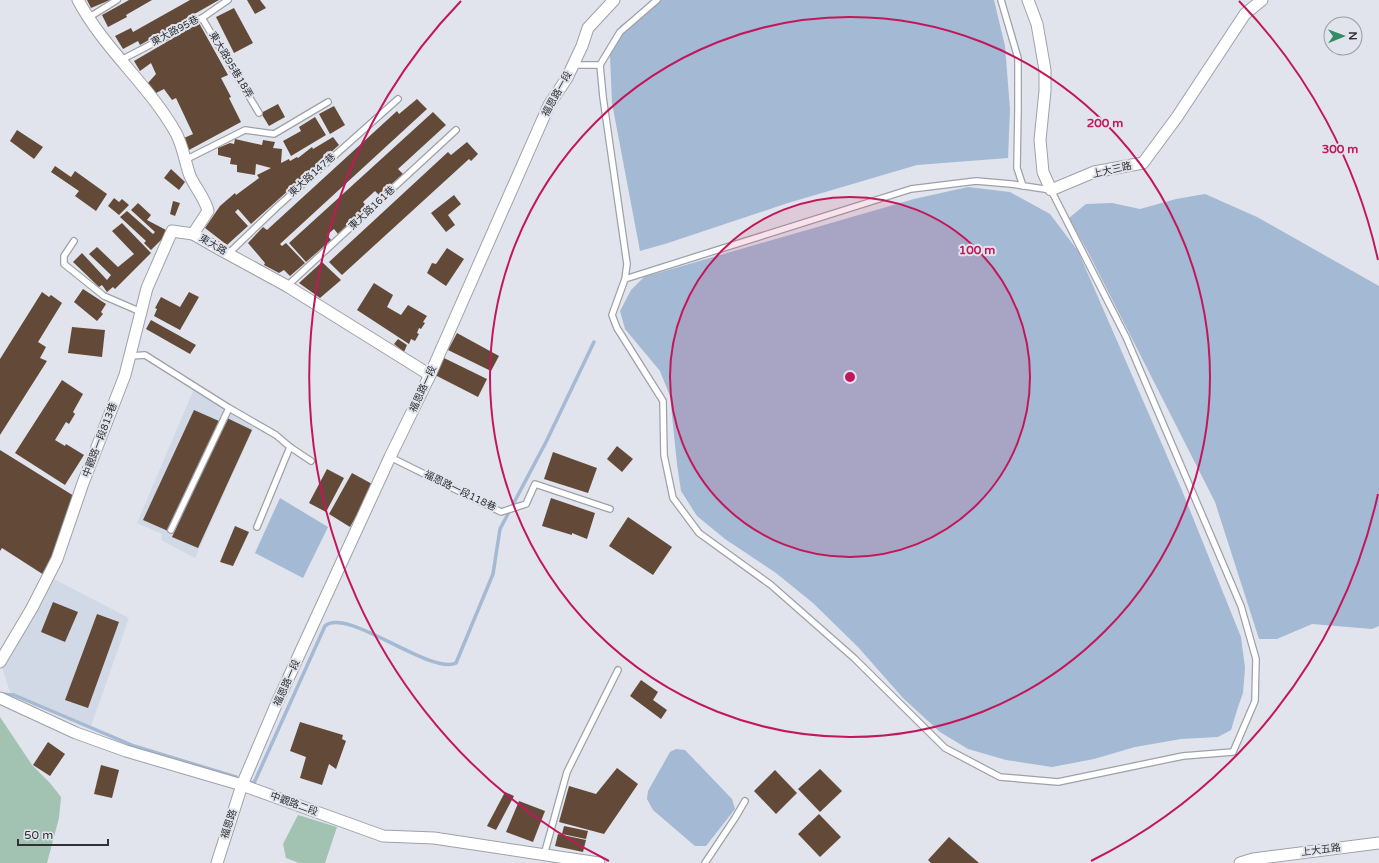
<svg xmlns="http://www.w3.org/2000/svg" width="1379" height="863" font-family="'Varela Round','Noto Sans TC',sans-serif">
	<rect width="100%" height="100%" fill="#e1e4ec"/>
	<g fill="#d2d9e6">
		<polygon points="194,389 254,427 195,558 161,540 162,534 137,523"/>
		<polygon points="54,579 129,618 91,726 10,692 1,665"/>
	</g>
	<g fill="#a3c3b2">
		<polygon points="0,717 32,765 50,783 61,797 59,818 47,863 0,863"/>
		<polygon points="298,815 337,827 325,863 299,863 286,858 283,844"/>
	</g>
	<g fill="#a4b9d3">
		<polygon points="657,0 994,0 1005,46 1010,109 1008,158 917,165 788,203 668,243 640,251 612,103 610,56 620,26"/>
		<polygon points="968,187 1010,192 1050,214 1078,251 1181,488 1241,637 1245,668 1243,693 1238,707 1231,730 1218,737 1181,739 1135,747 1094,759 1052,767 1006,760 968,749 940,732 903,698 858,647 813,603 776,573 725,539 697,516 681,491 677,464 670,396 660,371 625,329 620,311 631,290 644,277 914,199"/>
		<polygon points="1205,194 1257,217 1379,286 1379,626 1372,629 1312,624 1277,639 1259,639 1215,502 1088,252 1069,218 1086,204 1112,203 1140,209 1176,199"/>
		<polygon points="280,498 328,527 303,578 255,553"/>
		<polygon points="676,749 685,750 732,799 735,809 706,846 695,846 653,810 647,799 648,791 670,752"/>
	</g>
	<g fill="none" stroke-linecap="round" stroke-linejoin="round">
		<g stroke="#a4b9d3" stroke-width="3.5">
			<polyline points="1,694 14,695 134,746 236,777"/>
			<path d="M245 781 254 783 325 626C346 606 431 676 456 663L493 574 500 529 546 442 594 342"/>
		</g>
	</g>
	<g fill="#634a38">
		<polygon points="87,0 110,0 91,8"/>
		<polygon points="129,0 152,0 126,15 127,17 108,27 102,15"/>
		<polygon points="190,0 219,0 140,45 138,41 123,49 115,36 131,28 133,32"/>
		<polygon points="247,0 260,0 266,8 255,14"/>
		<polygon points="234,8 253,43 234,53 216,17"/>
		<polygon points="199,23 228,75 221,78 231,97 229,98 241,122 189,150 184,138 193,134 176,98 172,100 164,89 156,93 148,83 156,74 151,63 140,71 134,61"/>
		<polygon points="417,99 427,109 280,244 282,246 286,243 305,263 290,276 284,270 279,273 264,265 265,263 248,243 263,227 267,230 397,111 399,114"/>
		<polygon points="278,104 285,117 269,126 261,113"/>
		<polygon points="334,106 345,125 330,134 319,114"/>
		<polygon points="433,112 446,125 398,169 403,174 379,195 375,191 363,202 367,207 338,234 334,229 327,235 331,240 306,262 289,243"/>
		<polygon points="315,117 326,135 291,156 283,141 301,131 299,127"/>
		<polygon points="17,130 43,147 34,159 10,141"/>
		<polygon points="333,137 339,145 251,224 238,209 235,212 248,226 227,245 205,228 220,206 235,193 236,195 259,178 257,175 271,168 256,164 255,175 237,172 237,165 230,164 231,158 218,155 218,148 230,143 234,144 235,139 262,145 263,140 275,142 273,148 282,149 281,163 289,159 290,161 297,157 298,158 312,147 313,149"/>
		<polygon points="467,142 478,154 471,161 469,159 342,275 329,262 448,152 451,155"/>
		<polygon points="55,166 71,177 75,171 107,194 96,211 75,196 79,191 51,172"/>
		<polygon points="171,169 185,182 179,190 164,178"/>
		<polygon points="454,195 461,204 448,215 455,225 446,232 431,213"/>
		<polygon points="114,198 119,202 122,199 129,205 119,215 108,206"/>
		<polygon points="173,201 180,203 175,216 170,214"/>
		<polygon points="138,203 151,215 147,220 166,230 163,238 151,250 144,243 146,241 120,217 127,211 153,234 155,232 131,210"/>
		<polygon points="122,223 151,253 115,289 113,287 107,292 102,285 99,287 73,262 82,253 107,280 111,275 89,254 97,247 118,267 134,254 112,231"/>
		<polygon points="447,248 464,259 446,286 427,273 432,263 436,264"/>
		<polygon points="322,262 341,280 320,298 299,283"/>
		<polygon points="374,283 393,295 387,307 401,315 408,305 427,316 423,322 425,323 421,329 419,328 417,333 419,334 415,341 411,339 409,344 357,310"/>
		<polygon points="83,289 106,304 101,312 103,314 97,321 74,302"/>
		<polygon points="42,292 49,297 51,295 62,303 38,342 46,347 40,358 47,361 0,435 0,359"/>
		<polygon points="189,292 199,297 180,330 154,316 157,309 155,308 161,297 180,307"/>
		<polygon points="151,320 196,345 190,354 146,329"/>
		<polygon points="72,327 105,330 102,357 68,353"/>
		<polygon points="457,333 499,356 491,371 448,350"/>
		<polygon points="398,339 407,345 404,352 394,344"/>
		<polygon points="444,358 487,379 478,397 435,375"/>
		<polygon points="62,380 83,394 73,412 75,414 69,424 66,422 55,440 65,446 66,444 84,455 65,485 15,453"/>
		<polygon points="194,410 219,421 168,531 143,520"/>
		<polygon points="227,418 252,430 198,548 172,537"/>
		<polygon points="617,446 633,459 622,472 607,459"/>
		<polygon points="0,450 74,496 51,564 44,575 2,548 0,551"/>
		<polygon points="553,452 597,468 588,493 544,479"/>
		<polygon points="327,469 344,478 326,512 309,503"/>
		<polygon points="352,473 374,485 350,527 329,514"/>
		<polygon points="551,498 595,513 587,539 572,533 572,535 542,526"/>
		<polygon points="628,517 672,547 653,575 609,546"/>
		<polygon points="235,526 249,532 233,566 220,562"/>
		<polygon points="53,602 78,612 65,642 41,632"/>
		<polygon points="97,614 119,622 88,708 65,700"/>
		<polygon points="641,680 658,692 653,700 667,710 661,719 630,696"/>
		<polygon points="300,722 343,735 342,739 346,741 336,769 329,764 322,785 300,778 306,757 290,751"/>
		<polygon points="48,742 65,754 50,776 33,765"/>
		<polygon points="101,765 119,770 112,798 94,794"/>
		<polygon points="617,768 638,784 604,834 559,822 569,786 596,794"/>
		<polygon points="820,769 842,791 820,812 798,789"/>
		<polygon points="775,770 797,793 776,814 754,791"/>
		<polygon points="505,792 514,796 496,830 487,826"/>
		<polygon points="519,801 545,811 533,842 506,832"/>
		<polygon points="819,814 841,837 820,857 798,834"/>
		<polygon points="564,826 588,831 586,839 562,834"/>
		<polygon points="558,834 586,840 583,852 555,846"/>
		<polygon points="949,837 979,863 931,863 928,860"/>
	</g>
	<g fill="none" stroke-linecap="round" stroke-linejoin="round">
		<g stroke="#9ea1a8" stroke-width="8">
			<g id="service">
				<polyline points="1001,0 1018,58 1018,109 1017,168 1023,186"/>
				<polyline points="88,18 117,0"/>
				<polyline points="202,18 259,113"/>
				<polyline points="121,60 202,18 228,0"/>
				<polyline points="573,65 600,65"/>
				<polyline points="185,160 245,130 274,134 328,102"/>
				<polyline points="74,241 64,256 64,264 104,296 141,312"/>
				<polyline points="228,254 277,207 398,99"/>
				<polyline points="625,279 911,189 976,181 1011,184 1051,190 1126,337 1241,606 1256,659 1255,701 1233,752 1183,756 1058,782 1000,777 945,748 854,658 771,585 699,533 673,498 664,455 663,401 617,328 612,315 625,279 627,264 603,97 600,65 620,32 657,0"/>
				<polyline points="287,286 456,130"/>
				<polyline points="130,356 145,355 229,408 276,435 290,447 311,461"/>
				<polyline points="390,457 501,512 526,504 535,484 610,509"/>
				<polyline points="257,527 290,447"/>
				<polyline points="171,530 229,408"/>
				<polyline points="544,855 567,772 618,670"/>
				<polyline points="705,863 735,818 745,801"/>
			</g>
		</g>
		<g stroke="#9ea1a8" stroke-width="13">
			<g id="minor">
				<path d="M78 0C104 49 149 85 176 133 183 146 185 162 190 176 196 189 205 198 208 211L193 234 221 250 287 286 430 375"/>
				<polyline points="1028,0 1037,24 1045,70 1045,91 1040,140 1043,172 1051,190 1094,172 1143,163 1177,117 1245,14 1262,0"/>
				<polyline points="0,662 32,608 57,559 83,483 125,375 147,288 172,231 193,234"/>
				<polyline points="0,698 76,733 126,751 242,785 383,836 434,838 599,863"/>
				<polyline points="217,863 242,785 276,705 390,457 430,375 549,105 567,78 582,46 588,28 614,0"/>
				<polyline points="1240,863 1253,859 1379,843"/>
			</g>
		</g>
		<use href="#service" stroke="#fff" stroke-width="5.5"/>
		<use href="#minor" stroke="#fff" stroke-width="11"/>
	</g>
	<circle cx="850" cy="377" r="180" fill="#c2185b" fill-opacity=".12"/>
	<g fill="none" stroke="#c2185b" stroke-width="2">
		<circle cx="850" cy="377" r="180"/>
		<circle cx="850" cy="377" r="360"/>
		<path d="M1378 494A541 541 0 0 1 1091 861M609 861A541 541 0 0 1 461 1M1239 1A541 541 0 0 1 1378 260"/>
	</g>
	<g text-anchor="middle" dominant-baseline="central" stroke-width="4" stroke-linejoin="round" paint-order="stroke">
		<g font-size="10" fill="#303134" stroke="#e1e4ec">
			<text transform="translate(175 31) rotate(-28)">東大路95巷</text>
			<text transform="translate(231 65) rotate(59)">東大路95巷18弄</text>
			<text transform="translate(557 94) rotate(-61)">福恩路一段</text>
			<text transform="translate(1112 170) rotate(-13)">上大三路</text>
			<text transform="translate(312 175) rotate(-42)">東大路147巷</text>
			<text transform="translate(372 208) rotate(-43)">東大路161巷</text>
			<text transform="translate(213 245) rotate(30)">東大路</text>
			<text transform="translate(423 389) rotate(-65)">福恩路一段</text>
			<text transform="translate(100 440) rotate(-69)">中觀路一段813巷</text>
			<text transform="translate(460 491) rotate(26)">福恩路一段118巷</text>
			<text transform="translate(287 683) rotate(-66)">福恩路一段</text>
			<text transform="translate(294 804) rotate(20)">中觀路二段</text>
			<text transform="translate(229 824) rotate(-72)">福恩路</text>
			<text transform="translate(1321 850) rotate(-7)">上大五路</text>
		</g>
	</g>
	<circle cx="850" cy="377" r="6" fill="#c2185b" stroke="#e1e4ec" stroke-width="2"/>
	<g font-size="12" text-anchor="middle" font-weight="bold" fill="#c2185b" stroke="#e1e4ec" stroke-width="4" stroke-linejoin="round" paint-order="stroke">
		<text x="1105" y="127">200 m</text>
		<text x="1340" y="153">300 m</text>
		<text x="977" y="254">100 m</text>
	</g>
	<g transform="translate(1343 36) rotate(89)"><circle r="19" fill="#e1e4ec" stroke="#9a9ca2"/>
	<path d="M0-3L7 15L0 10L-7 15Z" fill="#338c62"/>
	<text y="-6" font-size="11" font-weight="bold" text-anchor="middle" fill="#303134">N</text>
	</g>
	<path d="M18 839v6h90v-6" fill="none" stroke="#303134" stroke-width="2"/>
	<text x="24" y="839" font-size="12" fill="#303134" stroke="#e1e4ec" stroke-width="3" paint-order="stroke">50 m</text>
</svg>
